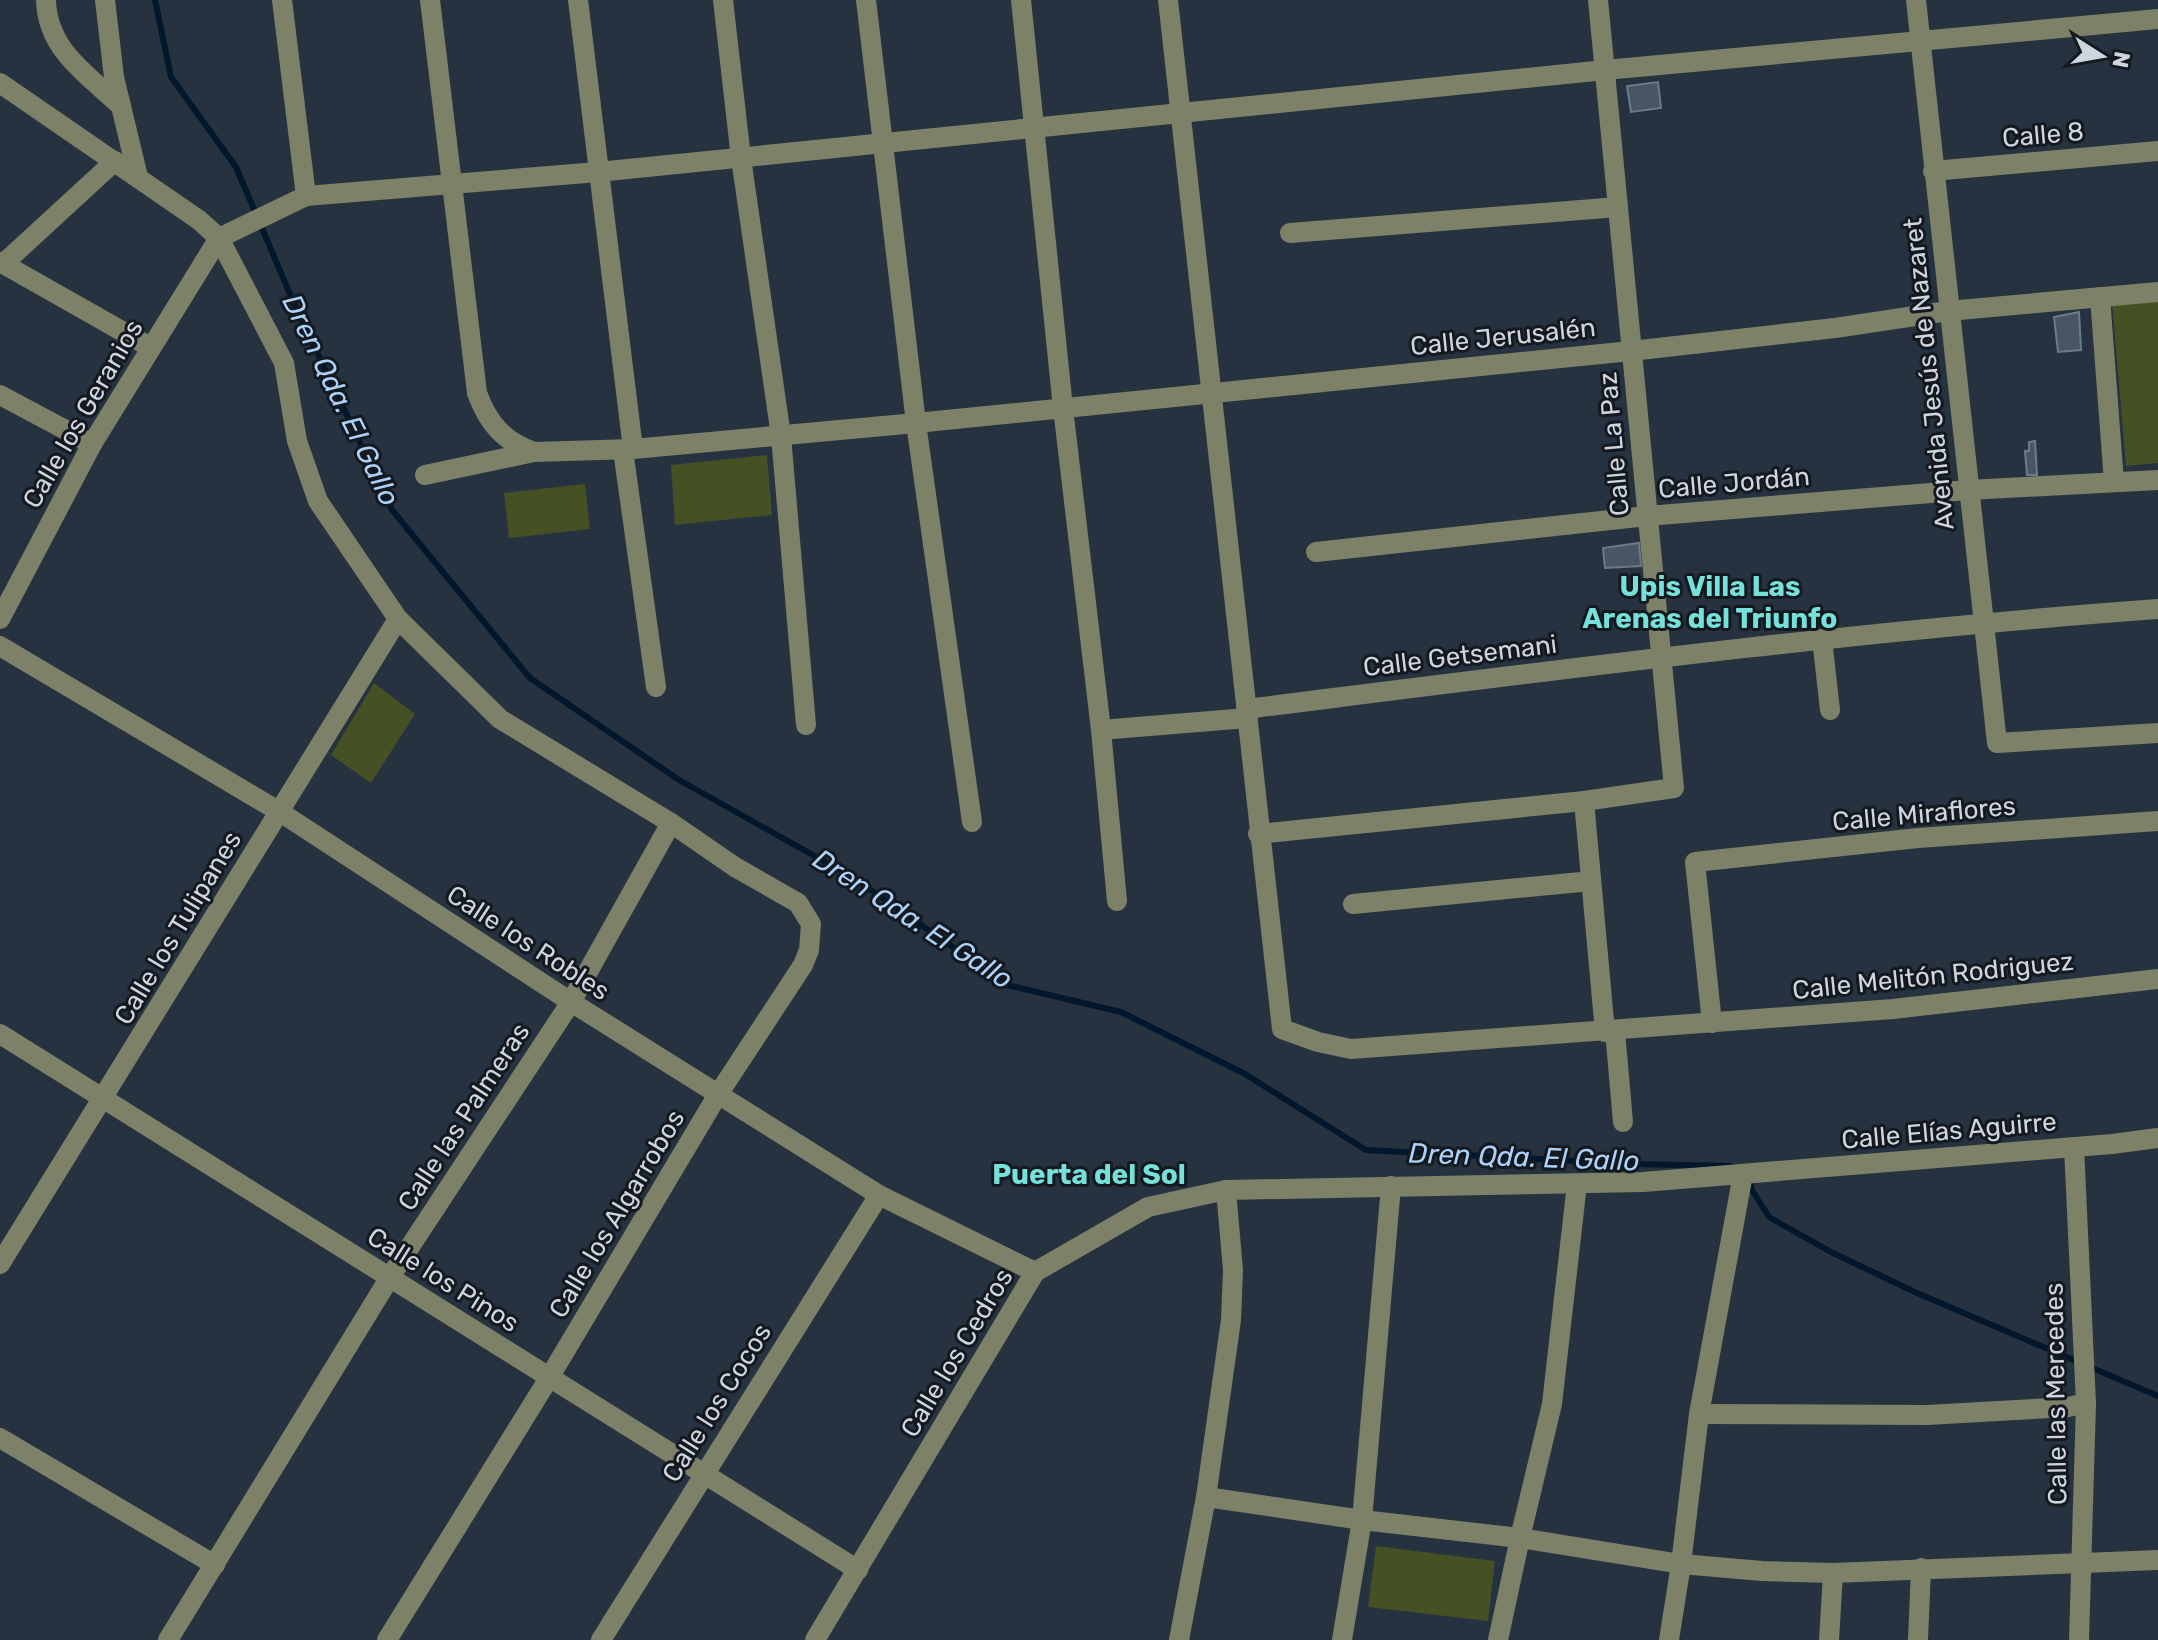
<svg xmlns="http://www.w3.org/2000/svg" width="2158" height="1640" font-family="Rubik,sans-serif">
	<rect width="100%" height="100%" fill="#263240"/>
	<g fill="#455024">
		<polygon points="2158,298 2158,463 2126,466 2112,302"/>
		<polygon points="767,455 772,515 675,525 671,465"/>
		<polygon points="585,484 590,529 509,538 504,493"/>
		<polygon points="374,683 415,714 371,783 331,755"/>
		<polygon points="1376,1546 1495,1561 1488,1621 1368,1607"/>
	</g>
	<g fill="none" stroke-linecap="round" stroke-linejoin="round">
		<g stroke="#02172c" stroke-width="6">
			<polyline points="155,0 171,77 236,167 295,306 392,510 530,678 679,780 854,878 1007,985 1121,1012 1245,1074 1366,1150 1635,1164 1730,1166"/>
			<polyline points="1750,1178 1752,1190 1769,1217 1831,1252 1917,1293 2158,1396"/>
		</g>
	</g>
	<g fill="#485565" stroke="#6c7a8a" stroke-width="2">
		<polygon points="1658,82 1661,108 1631,112 1627,86"/>
		<polygon points="2079,312 2081,350 2058,352 2054,317"/>
		<polygon points="2035,441 2037,475 2027,475 2025,451 2029,451 2029,442"/>
		<polygon points="1639,543 1641,566 1605,568 1603,548"/>
	</g>
	<g fill="none" stroke-linecap="round" stroke-linejoin="round">
		<g stroke="#7d8168" stroke-width="20">
			<path d="M46 0C47 50 88 75 121 106"/>
			<polyline points="105,0 114,77 138,177"/>
			<polyline points="282,0 306,196"/>
			<path d="M430 0 477 393C488 423 503 441 534 452"/>
			<polyline points="578,0 633,449"/>
			<polyline points="723,0 741,158 781,436 806,725"/>
			<polyline points="866,0 916,423 972,822"/>
			<polyline points="1021,0 1063,408 1101,730 1117,901"/>
			<polyline points="1168,0 1282,1029 1318,1042 1351,1049 1893,1009 2158,979"/>
			<polyline points="1916,0 1997,743 2158,733"/>
			<polyline points="0,83 199,220 219,238 284,363 297,441 318,501 398,619 500,719 671,823 735,867 798,903 811,924 809,950 803,965 717,1096 549,1378 387,1640"/>
			<polyline points="1933,171 2158,151"/>
			<polyline points="1290,233 1618,207"/>
			<polyline points="219,238 306,196 598,172 1605,70 2158,19"/>
			<polyline points="0,262 150,347"/>
			<polyline points="3,264 115,161"/>
			<polyline points="2100,297 2114,482"/>
			<polyline points="0,395 92,444"/>
			<polyline points="623,450 656,687"/>
			<polyline points="425,475 534,452 633,449 916,423 1631,351 1835,328 1948,311 2158,292"/>
			<polyline points="1316,552 1647,516 1968,490 2158,480"/>
			<polyline points="0,619 92,444 219,238"/>
			<polyline points="1822,639 1830,710"/>
			<polyline points="0,646 280,812 571,1002 879,1195 1035,1272"/>
			<path d="M1246 709C1549 671 1853 631 2158 609"/>
			<polyline points="1101,730 1247,718"/>
			<polyline points="1584,801 1605,1032"/>
			<polyline points="1258,834 1584,801 1674,788 1598,0"/>
			<polyline points="1353,904 1591,881"/>
			<polyline points="1712,1023 1695,862 1918,838 2158,821"/>
			<polyline points="1615,1031 1623,1122"/>
			<polyline points="0,1034 858,1570"/>
			<polyline points="2074,1147 2086,1403 2079,1640"/>
			<polyline points="0,1264 398,619"/>
			<polyline points="1699,1414 1927,1415 2068,1407 2086,1403"/>
			<polyline points="0,1438 215,1565"/>
			<polyline points="1206,1497 1362,1520 1520,1538 1681,1564 1762,1571 1833,1573 2158,1560"/>
			<polyline points="168,1640 390,1277 571,1002 671,823"/>
			<polyline points="601,1640 879,1195"/>
			<polyline points="815,1640 1035,1272 1148,1207 1226,1190 1643,1182 2112,1144 2158,1138"/>
			<polyline points="1179,1640 1206,1497 1231,1320 1233,1270 1226,1190"/>
			<polyline points="1342,1640 1362,1520 1391,1186"/>
			<polyline points="1498,1640 1520,1538 1552,1404 1577,1184"/>
			<polyline points="1669,1640 1681,1564 1699,1414 1743,1174"/>
			<polyline points="1829,1640 1833,1573"/>
			<polyline points="1918,1640 1921,1568"/>
		</g>
	</g>
	<g text-anchor="middle" dominant-baseline="central" stroke-width="6" stroke-linejoin="round" paint-order="stroke">
		<g font-size="26" fill="#ced5df" stroke="#141920">
			<text transform="translate(2043 135) rotate(-5)">Calle 8</text>
			<text transform="translate(1503 337) rotate(-6)">Calle Jerusalén</text>
			<text transform="translate(1929 374) rotate(-96)">Avenida Jesús de Nazaret</text>
			<text transform="translate(83 414) rotate(-60)">Calle los Geranios</text>
			<text transform="translate(1614 444) rotate(-95)">Calle La Paz</text>
			<text transform="translate(1734 483) rotate(-5)">Calle Jordán</text>
			<text transform="translate(1460 656) rotate(-7)">Calle Getsemani</text>
			<text transform="translate(1924 814) rotate(-5)">Calle Miraflores</text>
			<text transform="translate(178 928) rotate(-59)">Calle los Tulipanes</text>
			<text transform="translate(528 943) rotate(33)">Calle los Robles</text>
			<text transform="translate(1933 976) rotate(-6)">Calle Melitón Rodriguez</text>
			<text transform="translate(464 1117) rotate(-57)">Calle las Palmeras</text>
			<text transform="translate(1949 1131) rotate(-5)">Calle Elías Aguirre</text>
			<text transform="translate(617 1214) rotate(-59)">Calle los Algarrobos</text>
			<text transform="translate(443 1280) rotate(32)">Calle los Pinos</text>
			<text transform="translate(957 1353) rotate(-59)">Calle los Cedros</text>
			<text transform="translate(2056 1394) rotate(-91)">Calle las Mercedes</text>
			<text transform="translate(717 1403) rotate(-58)">Calle los Cocos</text>
		</g>
		<g font-size="28" font-style="italic" fill="#acd2f9" stroke="#141920">
			<text transform="translate(341 400) rotate(64)">Dren Qda. El Gallo</text>
			<text transform="translate(913 919) rotate(33)">Dren Qda. El Gallo</text>
			<text transform="translate(1524 1157) rotate(2)">Dren Qda. El Gallo</text>
		</g>
		<g font-size="28" font-weight="bold" fill="#76e1db" stroke="#141920">
			<text x="1710" y="586">Upis Villa Las<tspan x="1710" dy="32">Arenas del Triunfo</tspan></text>
			<text x="1089" y="1174">Puerta del Sol</text>
		</g>
	</g>
	<g transform="translate(2102 56) rotate(101)" stroke="#141920" stroke-width="6" paint-order="stroke">
	<path d="M0-6L14 30L0 20L-14 30Z" fill="#ced5df"/>
	<text y="-12" font-size="22" font-weight="bold" text-anchor="middle" fill="#ced5df">N</text>
	</g>
</svg>
